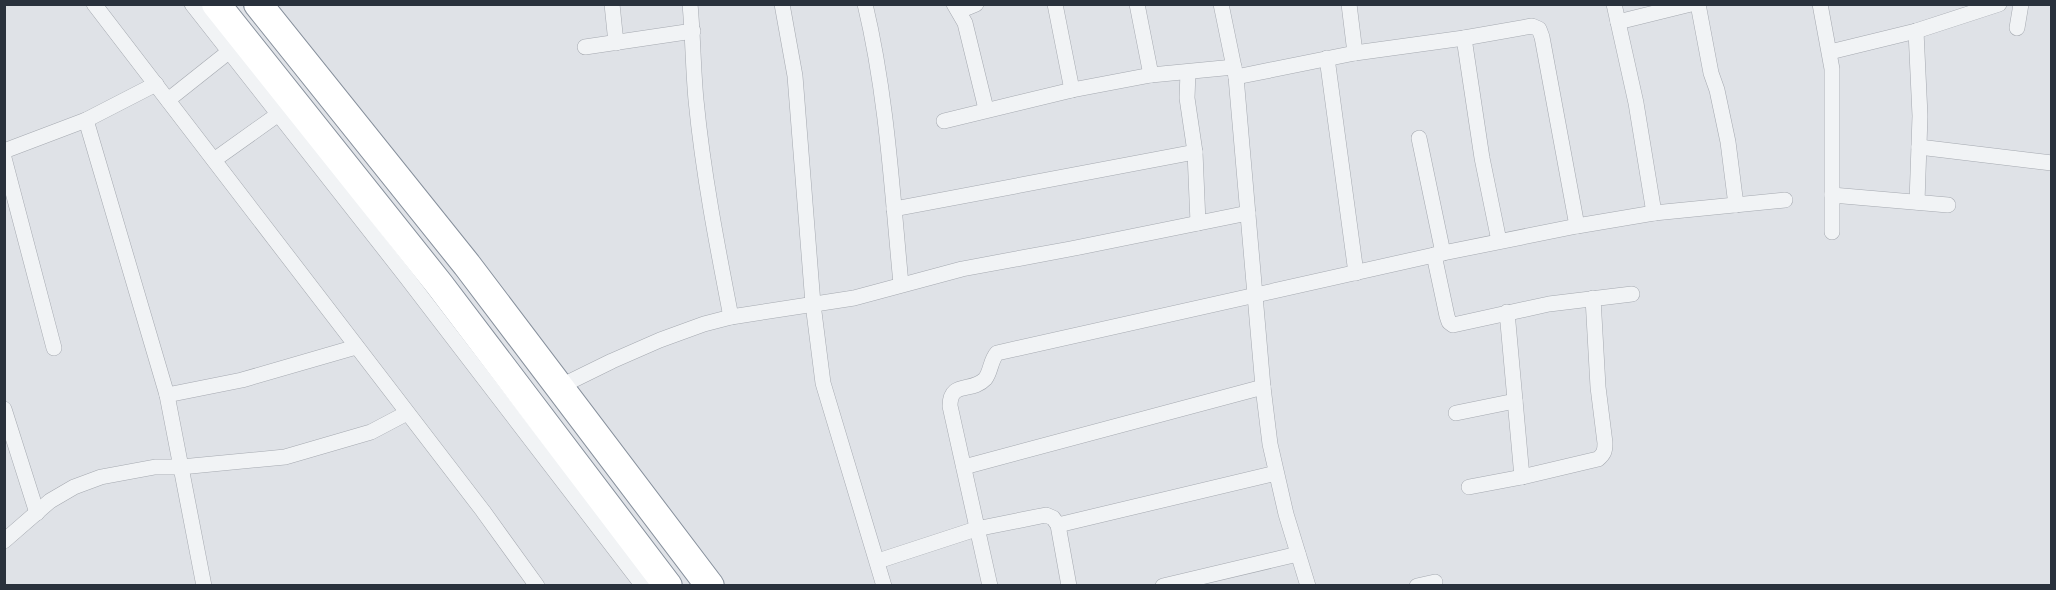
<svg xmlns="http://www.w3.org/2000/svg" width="2056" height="590" font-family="Montserrat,sans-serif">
	<rect width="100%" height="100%" fill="#dfe2e7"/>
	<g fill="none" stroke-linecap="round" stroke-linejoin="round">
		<g stroke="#a5a9b0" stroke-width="16">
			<g id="street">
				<polyline points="94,4 483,511 537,586"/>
				<polyline points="192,4 407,278 643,586"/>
				<polyline points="612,4 616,43"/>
				<path d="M690 4C693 36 693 68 696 100 703 173 717 245 731 317"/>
				<polyline points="782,4 795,76 813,304 823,383 884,586"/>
				<path d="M865 4C887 96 892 191 901 284"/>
				<polyline points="954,4 965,23 986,109"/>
				<polyline points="1055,4 1072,90"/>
				<polyline points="1137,4 1151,75"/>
				<polyline points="1221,4 1236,77 1263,387 1270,444 1286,514 1308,586"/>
				<polyline points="1349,4 1355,53"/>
				<polyline points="1614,4 1636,103 1654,213"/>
				<polyline points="1698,4 1711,73 1717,90 1728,142 1736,205"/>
				<polyline points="1820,4 1832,69 1832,232"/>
				<polyline points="959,11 976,4"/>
				<polyline points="1618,22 1691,4"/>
				<polyline points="2017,28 2021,4"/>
				<polyline points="1916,31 1920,116 1917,202"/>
				<polyline points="1464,38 1482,158 1499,241"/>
				<polyline points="585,47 693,31"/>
				<polyline points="1830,52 1916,31 1999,4"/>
				<polyline points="1327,58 1356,273"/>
				<polyline points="1188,72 1187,98 1195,152 1198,223"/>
				<polyline points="1236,77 1355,53 1464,38 1532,26 1539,29 1542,37 1577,226"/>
				<polyline points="168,100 236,46"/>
				<polyline points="86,120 167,395 204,586"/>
				<polyline points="944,121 1072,90 1151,75 1234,67"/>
				<polyline points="1419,138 1443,253"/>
				<polyline points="1919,147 2052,163"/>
				<polyline points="4,151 86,120 156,84"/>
				<polyline points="4,158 54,348"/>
				<polyline points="214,160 287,108"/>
				<polyline points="1832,195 1948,205"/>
				<polyline points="894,209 1195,152"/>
				<polyline points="1434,255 1447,316 1449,322 1453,325 1549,304 1632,294"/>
				<polyline points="1507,312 1522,477"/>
				<polyline points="559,387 612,361 660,340 704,324 731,317 854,298 962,269 1070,249 1248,213"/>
				<polyline points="167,395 242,380 356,347"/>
				<polyline points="4,409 37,513"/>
				<polyline points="1456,413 1515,401"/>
				<polyline points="964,467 1263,387"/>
				<path d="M1469 487 1522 477 1598 459C1604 454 1605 451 1605 443L1598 387 1593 298"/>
				<polyline points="1058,525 1276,473"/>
				<polyline points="4,541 50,501 74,487 101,477 155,467 181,467 285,457 371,432 407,413"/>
				<polyline points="878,561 976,529 1046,515 1053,518 1058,525 1069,586"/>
				<path d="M990 586 950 406C950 380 972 393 985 379 991 372 990 361 997 353L1443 253 1577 226 1654 213 1785 200"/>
				<polyline points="1163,586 1298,554"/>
				<polyline points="1417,586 1435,582"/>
			</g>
		</g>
		<g stroke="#87909c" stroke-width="30">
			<g id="highway">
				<polyline points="216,4 439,284 668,586"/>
				<polyline points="258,4 467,265 710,586"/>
			</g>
		</g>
		<use href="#street" stroke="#f1f3f5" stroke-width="15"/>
		<use href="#highway" stroke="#fff" stroke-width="28"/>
	</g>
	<rect width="2056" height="590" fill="none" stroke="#29313c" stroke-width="12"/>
</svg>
